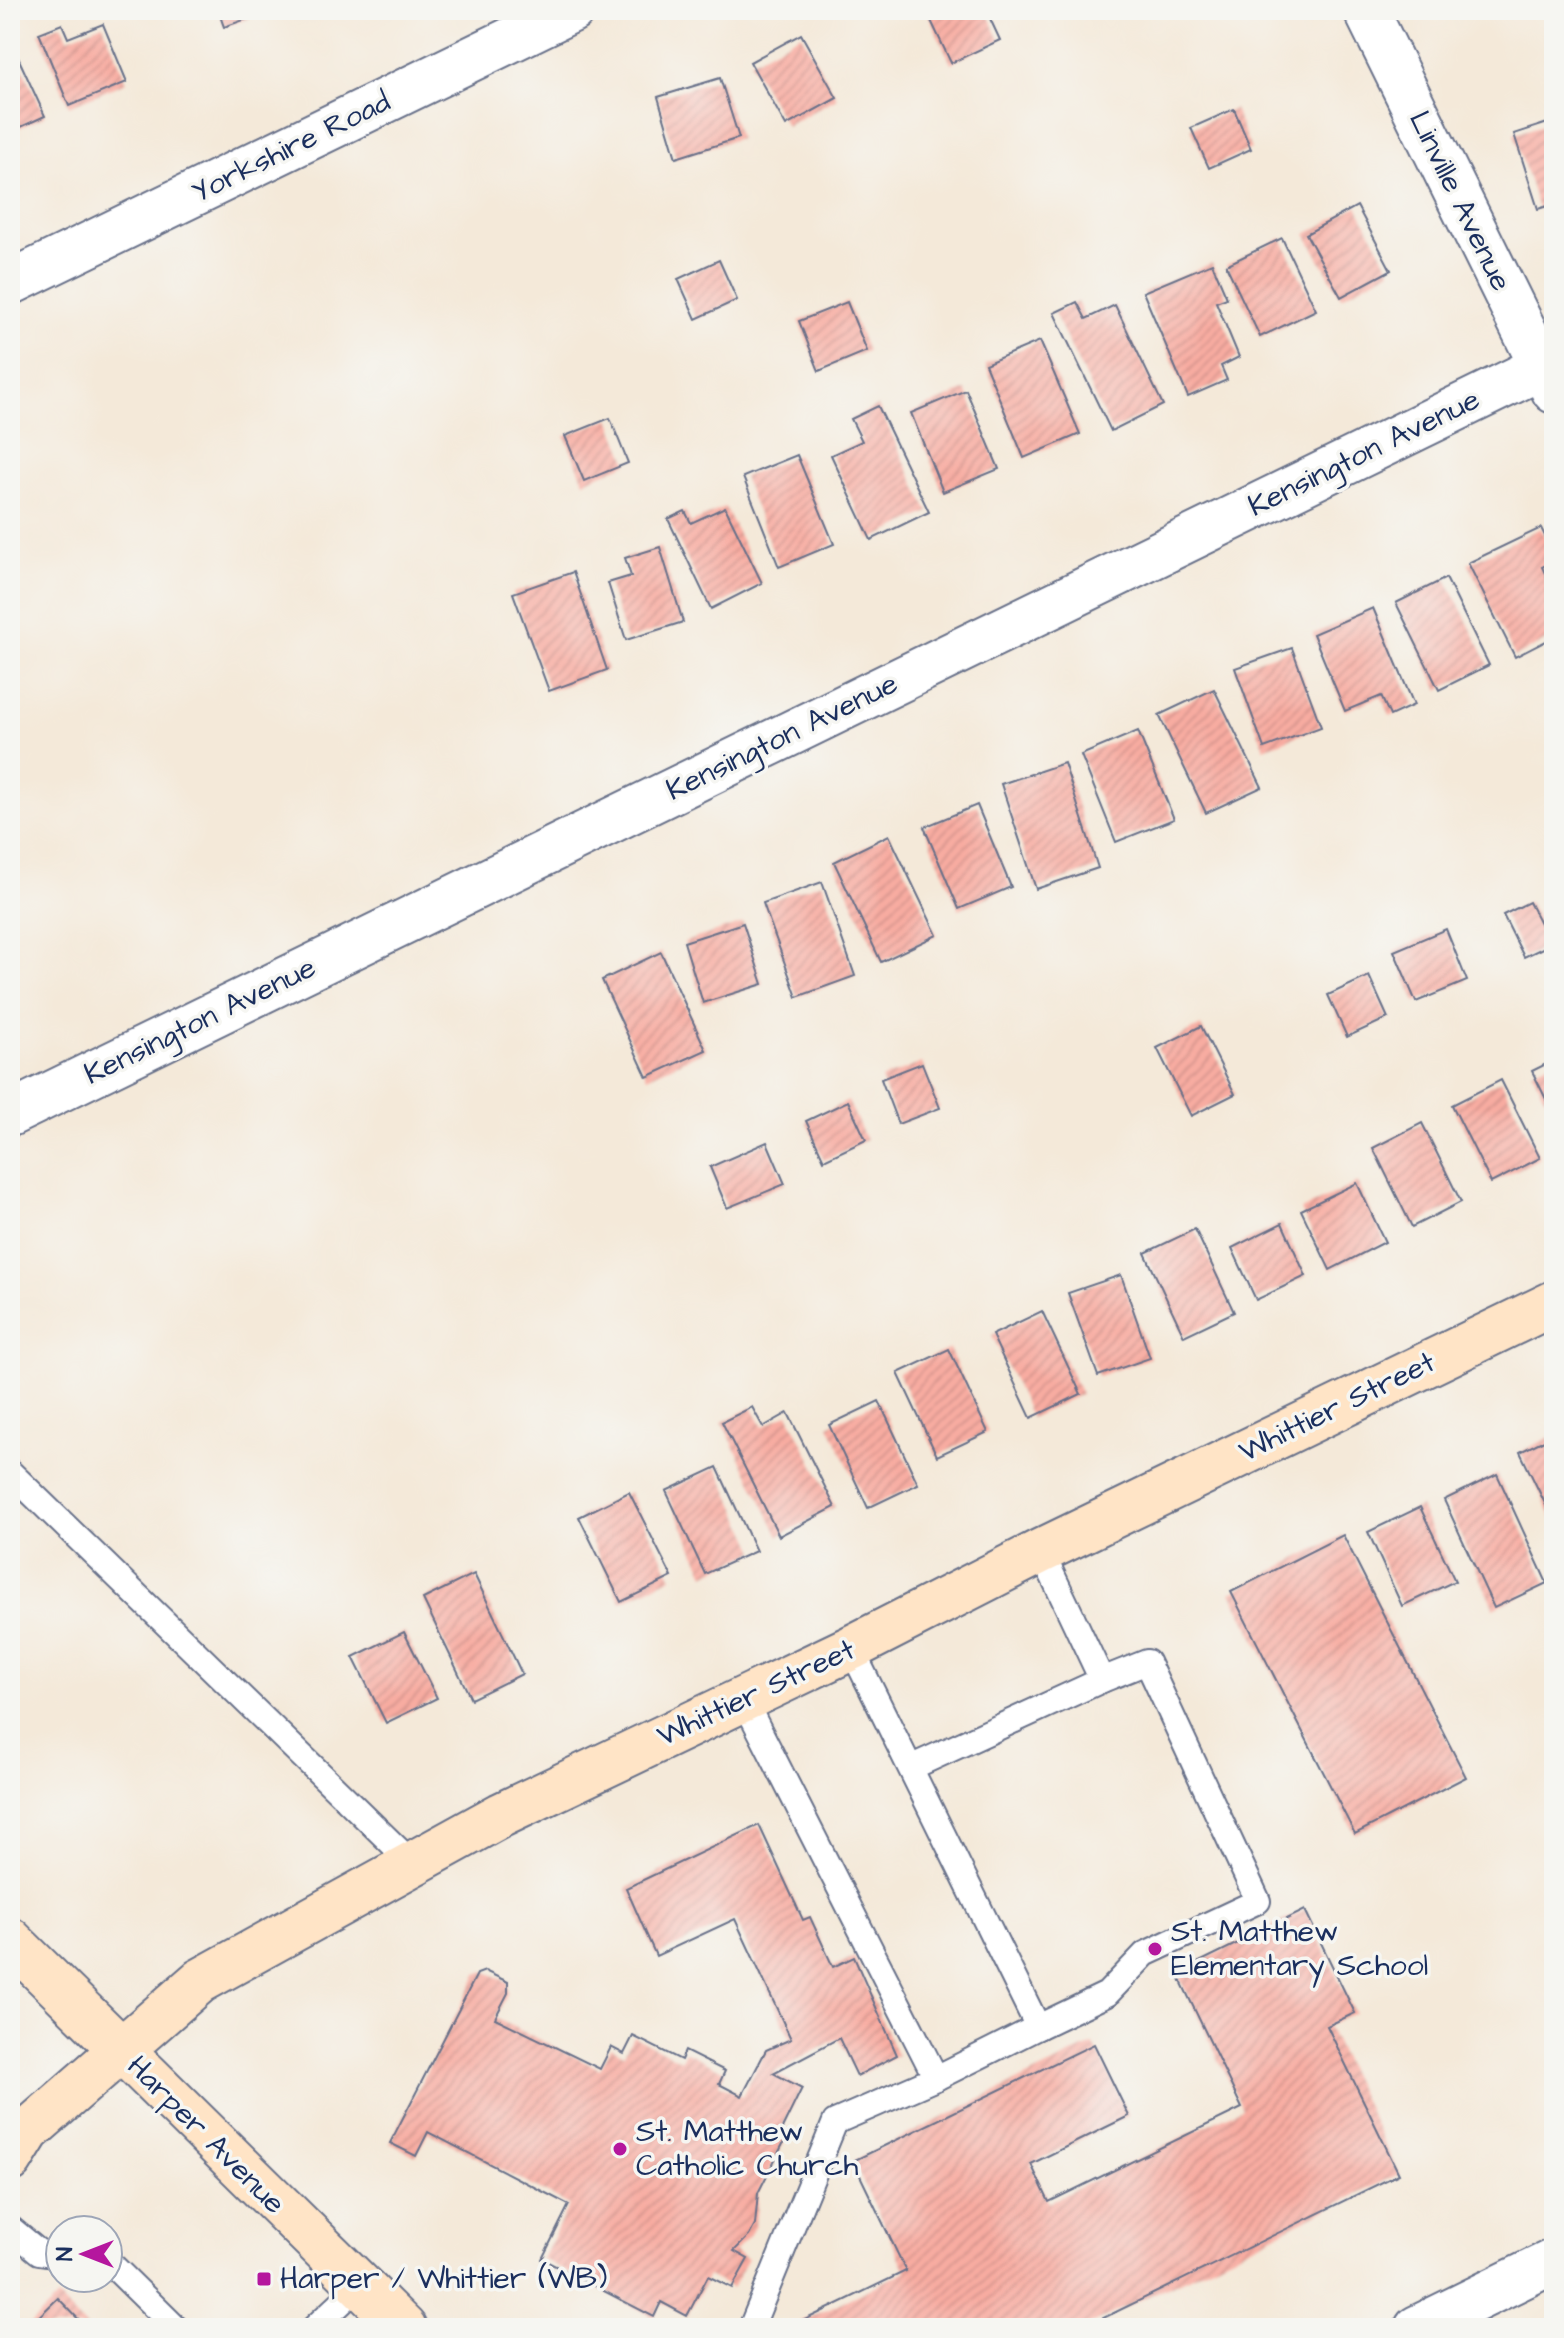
<svg xmlns="http://www.w3.org/2000/svg" width="1564" height="2338" font-family="'Architects Daughter',sans-serif">
	<defs>
		<pattern id="building-hatch" width="6" height="6" patternUnits="userSpaceOnUse" patternTransform="scale(2)"><rect width="6" height="6" fill="#f8aca1"/><path d="M-1 1l2-2M0 6l6-6M5 7l2-2" fill="none" stroke="#d4948d"/></pattern>
	</defs>
	<rect width="100%" height="100%" fill="#f6f6f2"/>
	<filter id="ink" filterUnits="userSpaceOnUse"><feTurbulence type="fractalNoise" baseFrequency=".0125" numOctaves="2"/><feDisplacementMap in="SourceGraphic" scale="16" xChannelSelector="R" yChannelSelector="G"/><feConvolveMatrix kernelMatrix="1 2 1 2 8 2 1 2 1" color-interpolation-filters="sRGB"/></filter>
	<filter id="wash" filterUnits="userSpaceOnUse"><feTurbulence type="fractalNoise" baseFrequency=".006" numOctaves="4" result="noise"/><feDisplacementMap in="SourceGraphic" scale="32" xChannelSelector="R" yChannelSelector="G"/><feGaussianBlur stdDeviation="1.8" result="paint"/><feColorMatrix in="noise" values="0 0 0 0 0 0 0 0 0 0 0 0 0 0 0 0 0 1.4 0 .05"/><feComposite in="paint" operator="in"/></filter>
	<g filter="url(#wash)">
		<rect width="100%" height="100%" fill="#f4e9d9"/>
		<g id="blocks">
			<g fill="url(#building-hatch)">
				<polygon points="218,10 272,10 224,27"/>
				<polygon points="926,10 986,10 1000,40 951,63"/>
				<polygon points="1014,10 1036,10 1017,18"/>
				<polygon points="62,24 68,38 103,24 127,82 69,106 39,33"/>
				<polygon points="801,34 837,98 786,126 750,62"/>
				<polygon points="10,40 45,116 10,132"/>
				<polygon points="720,78 739,138 676,158 658,97"/>
				<polygon points="1234,109 1251,149 1209,168 1191,128"/>
				<polygon points="1554,121 1554,204 1538,209 1514,134"/>
				<polygon points="1357,206 1391,270 1341,297 1306,234"/>
				<polygon points="1282,238 1316,310 1260,337 1226,265"/>
				<polygon points="719,260 737,300 696,319 678,279"/>
				<polygon points="1212,263 1227,298 1216,302 1239,357 1221,366 1227,380 1188,397 1143,292"/>
				<polygon points="847,302 867,351 819,371 799,321"/>
				<polygon points="1077,302 1086,319 1115,305 1163,405 1111,431 1054,313"/>
				<polygon points="1040,341 1080,434 1024,458 985,364"/>
				<polygon points="966,390 999,469 943,492 911,413"/>
				<polygon points="878,406 929,512 871,540 831,455 862,441 851,419"/>
				<polygon points="610,418 628,463 584,481 565,436"/>
				<polygon points="797,455 834,544 779,567 743,477"/>
				<polygon points="725,507 762,583 711,609 668,519 685,511 691,523"/>
				<polygon points="1541,528 1554,554 1554,561 1542,567 1554,592 1554,637 1515,657 1468,563"/>
				<polygon points="660,547 683,622 626,640 608,583 631,576 625,558"/>
				<polygon points="573,572 607,670 549,691 513,593"/>
				<polygon points="1446,578 1489,665 1439,690 1396,603"/>
				<polygon points="1373,608 1414,705 1390,716 1381,696 1345,711 1313,634"/>
				<polygon points="1292,648 1321,727 1264,748 1235,668"/>
				<polygon points="1214,689 1262,787 1206,813 1159,715"/>
				<polygon points="1138,731 1174,819 1116,842 1081,755"/>
				<polygon points="1064,763 1098,868 1036,889 1001,784"/>
				<polygon points="977,805 1011,887 959,909 924,827"/>
				<polygon points="889,835 937,935 881,962 834,862"/>
				<polygon points="822,882 855,976 797,997 763,903"/>
				<polygon points="1529,902 1551,944 1524,957 1503,915"/>
				<polygon points="743,923 763,984 703,1003 684,942"/>
				<polygon points="1446,929 1467,981 1416,1002 1394,951"/>
				<polygon points="661,952 706,1050 647,1077 602,980"/>
				<polygon points="1369,976 1388,1018 1347,1037 1328,995"/>
				<polygon points="1201,1026 1235,1094 1191,1116 1157,1048"/>
				<polygon points="1554,1060 1554,1115 1532,1071"/>
				<polygon points="922,1063 940,1108 898,1124 881,1079"/>
				<polygon points="1501,1080 1540,1158 1491,1183 1452,1105"/>
				<polygon points="848,1101 866,1140 824,1160 806,1121"/>
				<polygon points="1422,1123 1461,1202 1412,1227 1373,1148"/>
				<polygon points="767,1142 785,1184 727,1208 710,1167"/>
				<polygon points="1357,1183 1385,1242 1330,1270 1301,1210"/>
				<polygon points="1282,1223 1306,1276 1256,1300 1232,1248"/>
				<polygon points="1195,1229 1234,1312 1184,1336 1145,1253"/>
				<polygon points="1121,1275 1150,1358 1098,1376 1068,1293"/>
				<polygon points="1042,1311 1081,1394 1031,1418 992,1335"/>
				<polygon points="949,1349 988,1432 937,1456 898,1373"/>
				<polygon points="879,1401 918,1484 868,1508 829,1425"/>
				<polygon points="752,1407 763,1427 788,1413 835,1507 779,1536 722,1422"/>
				<polygon points="1554,1435 1554,1522 1520,1452"/>
				<polygon points="717,1467 756,1551 705,1574 666,1491"/>
				<polygon points="1497,1474 1547,1583 1494,1608 1444,1500"/>
				<polygon points="629,1492 672,1577 621,1602 579,1517"/>
				<polygon points="1420,1507 1455,1581 1402,1606 1368,1532"/>
				<polygon points="1343,1535 1466,1777 1355,1834 1231,1592"/>
				<polygon points="474,1574 522,1674 471,1699 423,1599"/>
				<polygon points="404,1632 437,1698 386,1723 353,1657"/>
				<polygon points="759,1825 803,1920 810,1917 833,1967 854,1957 897,2055 857,2076 839,2038 773,2073 802,2088 779,2135 786,2138 758,2193 755,2225 749,2236 734,2251 748,2259 732,2288 708,2276 687,2316 661,2302 654,2317 542,2259 569,2205 428,2132 416,2156 390,2143 477,1974 485,1971 508,1982 508,1993 495,2018 600,2069 611,2047 624,2054 633,2036 681,2060 685,2051 725,2071 719,2084 742,2096 766,2050 791,2039 735,1919 656,1956 626,1888"/>
				<polygon points="1305,1910 1355,2013 1327,2026 1399,2174 1083,2328 788,2328 906,2271 853,2161 1094,2044 1129,2116 1031,2164 1049,2202 1242,2108 1177,1973"/>
				<polygon points="58,2298 87,2328 27,2328"/>
			</g>
		</g>
	</g>
	<g filter="url(#ink)">
		<use href="#blocks" fill-opacity="0" stroke="#677089" stroke-width="2"/>
		<g fill="none" stroke-linecap="round" stroke-linejoin="round">
			<g stroke="#677089" stroke-width="28">
				<g id="lane">
					<polyline points="10,1472 413,1864"/>
					<polyline points="743,1698 936,2078 1038,2027 851,1648"/>
					<polyline points="912,1767 1102,1680 1041,1551"/>
					<polyline points="1038,2027 1107,1994 1145,1954 1258,1901 1147,1662 1102,1680"/>
					<polyline points="10,2228 39,2252 60,2255"/>
					<polyline points="108,2265 114,2267 176,2328"/>
					<polyline points="314,2328 360,2285"/>
					<polyline points="751,2328 835,2122 936,2078"/>
				</g>
			</g>
			<g stroke="#677089" stroke-width="48">
				<g id="street">
					<polyline points="1366,10 1554,391"/>
					<polyline points="10,283 572,10"/>
					<polyline points="10,1114 1554,361"/>
					<polyline points="1417,2328 1554,2261"/>
				</g>
			</g>
			<g stroke="#677089" stroke-width="48">
				<g id="secondary">
					<polyline points="10,1940 404,2328"/>
					<polyline points="10,2160 28,2131 200,1981 501,1815 851,1648 1041,1551 1554,1303"/>
				</g>
			</g>
			<use href="#lane" stroke="#fff" stroke-width="24"/>
			<use href="#street" stroke="#fff" stroke-width="44"/>
			<use href="#secondary" stroke="#ffe4c6" stroke-width="44"/>
		</g>
	</g>
	<g fill="#b5179e" stroke="#f6f6f2" stroke-width="3">
		<circle cx="1155" cy="1949" r="8"/>
		<circle cx="620" cy="2149" r="8"/>
		<rect x="256" y="2271" width="16" height="16" rx="4"/>
	</g>
	<g text-anchor="middle" dominant-baseline="central" stroke-width="7" stroke-linejoin="round" paint-order="stroke">
		<g font-size="30" fill="#1b2f5e" stroke="#f6f6f2">
			<text transform="translate(291 147) rotate(-26)">Yorkshire Road</text>
			<text transform="translate(1460 201) rotate(64)">Linville Avenue</text>
			<text transform="translate(1364 453) rotate(-26)">Kensington Avenue</text>
			<text transform="translate(782 737) rotate(-26)">Kensington Avenue</text>
			<text transform="translate(200 1021) rotate(-26)">Kensington Avenue</text>
			<text transform="translate(1337 1407) rotate(-26)">Whittier Street</text>
			<text transform="translate(756 1693) rotate(-25)">Whittier Street</text>
			<text transform="translate(206 2135) rotate(45)">Harper Avenue</text>
		</g>
		<g font-size="30" fill="#1b2f5e" stroke="#f6f6f2" text-anchor="start">
			<text x="1171" y="1932">St. Matthew<tspan x="1171" dy="34">Elementary School</tspan></text>
			<text x="636" y="2132">St. Matthew<tspan x="636" dy="34">Catholic Church</tspan></text>
			<text x="280" y="2279">Harper / Whittier (WB)</text>
		</g>
	</g>
	<rect width="1564" height="2338" fill="none" stroke="#f6f6f2" stroke-width="40"/>
	<g transform="translate(84 2254) rotate(270)"><circle r="38" fill="#f6f6f2" stroke="#9ea6b7" stroke-width="2"/>
	<path d="M0-6L14 30L0 20L-14 30Z" fill="#b5179e"/>
	<text y="-12" font-size="22" font-weight="bold" text-anchor="middle" fill="#1b2f5e">N</text>
	</g>
</svg>
